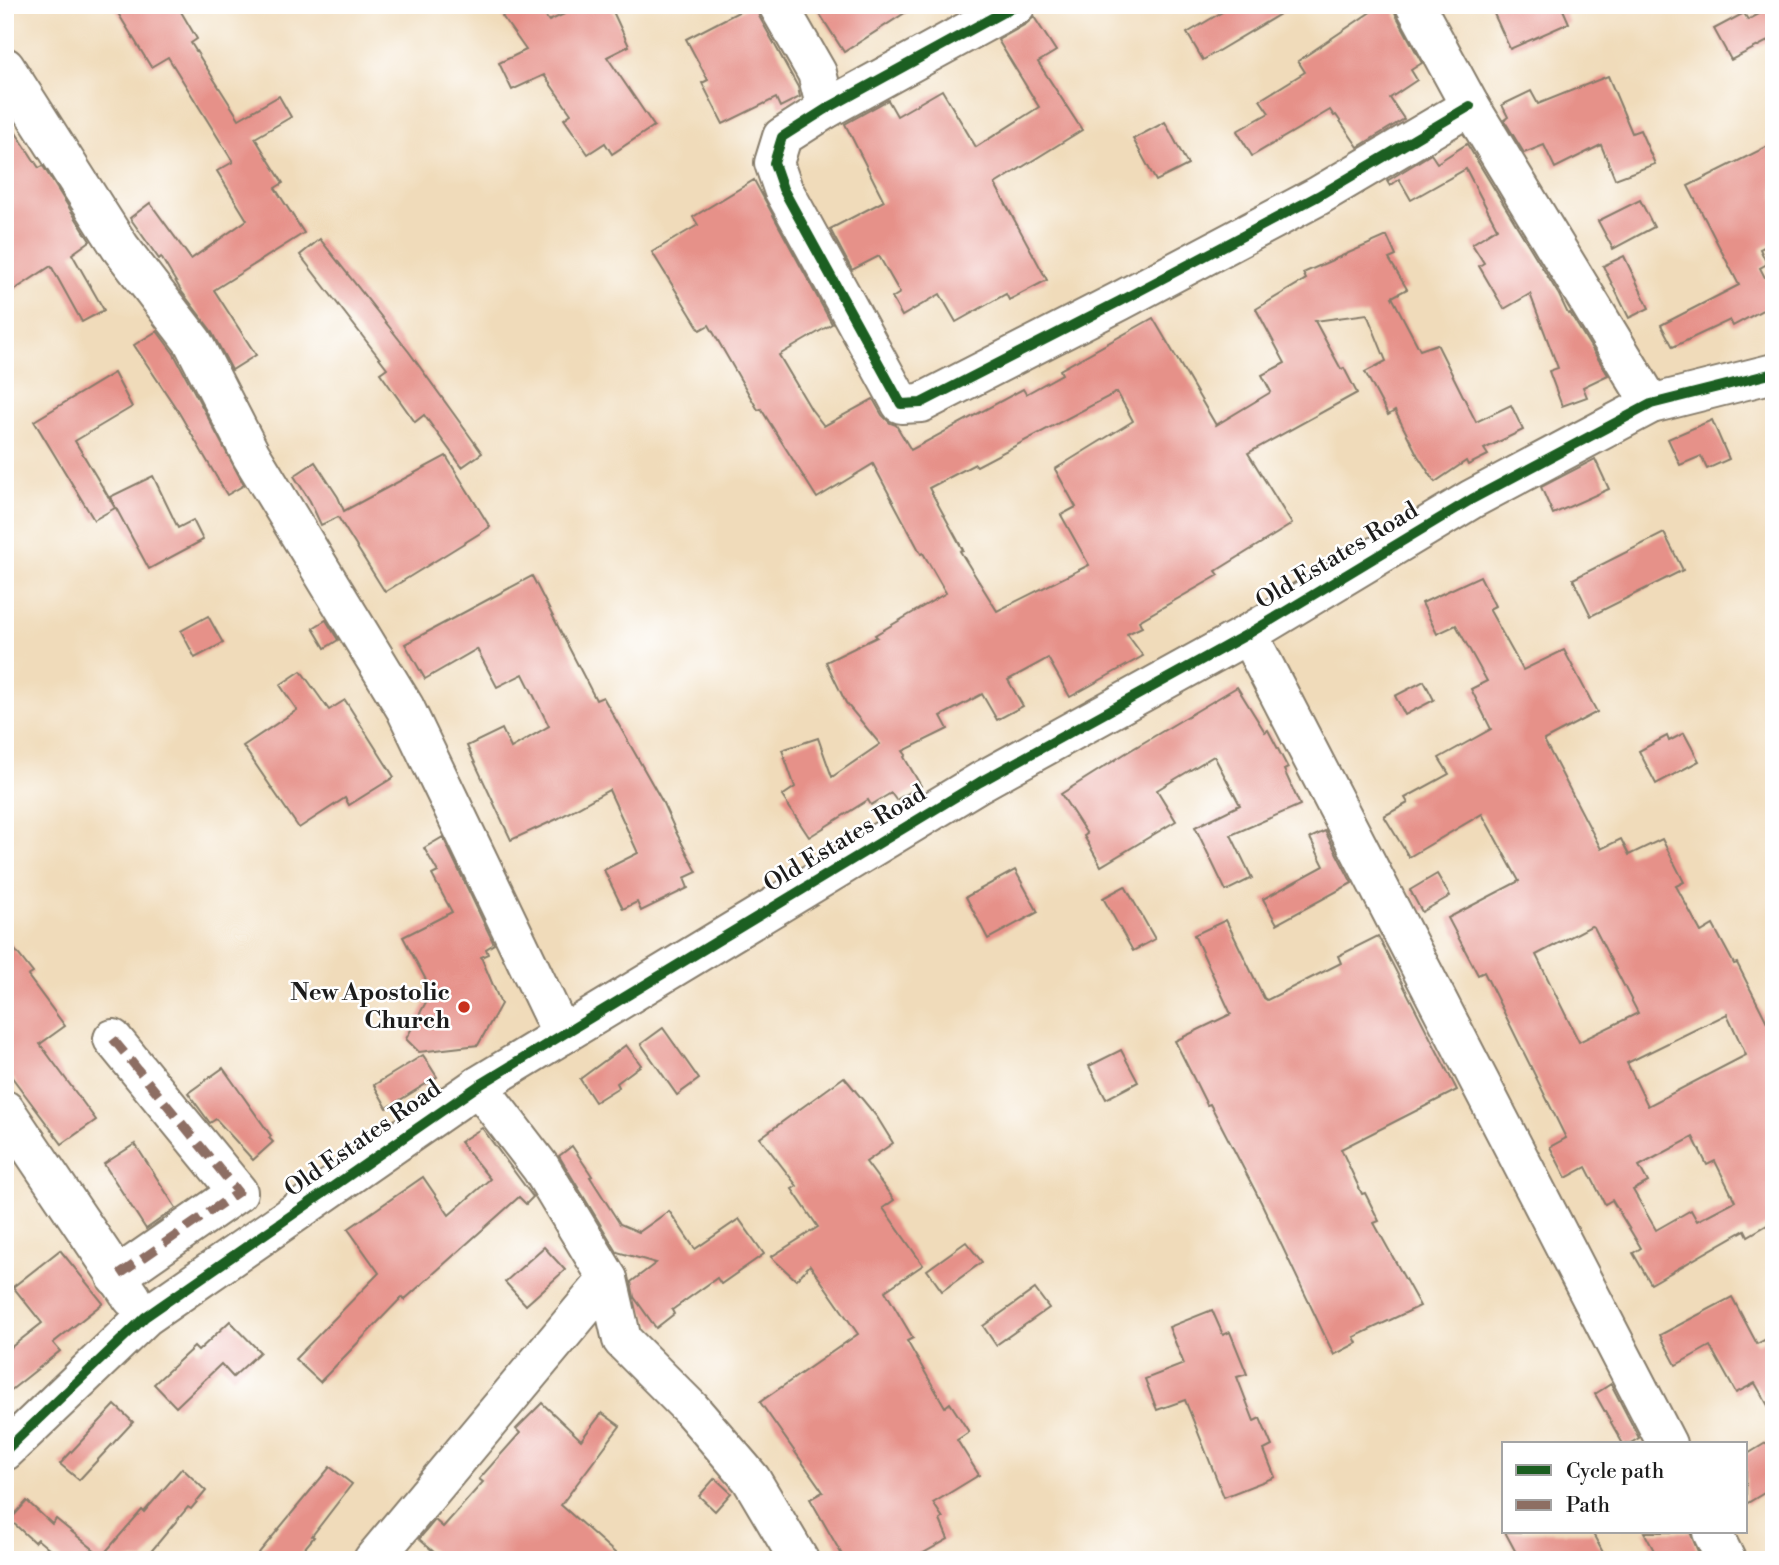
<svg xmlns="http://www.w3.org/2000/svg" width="1779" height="1565" font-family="'Libre Bodoni',serif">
	<rect width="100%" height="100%" fill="#fff"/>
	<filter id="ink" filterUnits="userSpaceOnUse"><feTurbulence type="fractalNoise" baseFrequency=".0143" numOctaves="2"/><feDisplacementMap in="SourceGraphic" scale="14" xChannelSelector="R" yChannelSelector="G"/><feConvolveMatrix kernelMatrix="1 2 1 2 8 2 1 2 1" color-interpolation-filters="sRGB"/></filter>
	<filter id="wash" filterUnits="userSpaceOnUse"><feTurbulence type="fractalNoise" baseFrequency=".00686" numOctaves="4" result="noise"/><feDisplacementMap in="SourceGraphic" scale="28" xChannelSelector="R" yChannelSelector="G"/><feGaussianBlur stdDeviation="1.57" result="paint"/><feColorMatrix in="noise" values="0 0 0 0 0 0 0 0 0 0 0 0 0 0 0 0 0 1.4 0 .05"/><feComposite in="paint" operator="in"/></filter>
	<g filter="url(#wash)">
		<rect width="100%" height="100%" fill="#f0dbba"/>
		<g id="blocks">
			<g fill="#e69189" fill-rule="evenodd">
				<polygon points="113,5 177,5 197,39 191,43 239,119 279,96 291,117 255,138 283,183 275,188 304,233 214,290 256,355 232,370 210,329 182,292 161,257 159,259 130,218 150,203 191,259 247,220 217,171 233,162 168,57 151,67"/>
				<polygon points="517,5 537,5 549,21 584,5 610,5 629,46 607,57 654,126 612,154 605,143 588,154 564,119 571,114 544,75 512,90 499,63 526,50 502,16"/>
				<polygon points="752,5 756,5 759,16 798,87 800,97 780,107 776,98 723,124 702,83 708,80 686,39"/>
				<polygon points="814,5 917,5 844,52"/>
				<polygon points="1234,5 1295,5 1203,60 1187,33"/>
				<polygon points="1381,5 1393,5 1396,15 1422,63 1411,70 1417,80 1390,98 1404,119 1358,147 1336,115 1334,116 1330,110 1252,156 1237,131 1269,113 1260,100 1305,72 1298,61"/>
				<polygon points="1490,5 1561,5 1569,23 1510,49"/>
				<polygon points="1774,6 1774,38 1731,60 1714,29 1744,13 1748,20"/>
				<polygon points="1034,17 1056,51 1038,62 1082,130 995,184 1047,280 1009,300 1006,294 956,322 940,294 902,316 892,298 900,293 879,256 852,270 830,229 884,201 845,124 888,100 897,116 942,90 976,147 1039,107 998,40 1026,24"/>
				<polygon points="1608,76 1632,133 1640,130 1655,164 1615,179 1601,145 1555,168 1544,145 1524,153 1504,120 1508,117 1502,105 1531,91 1538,104"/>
				<polygon points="5,116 39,168 43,166 90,241 72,254 104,310 82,322 51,266 5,296"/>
				<polygon points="1165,122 1188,165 1156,181 1133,139"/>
				<polygon points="1774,143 1774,242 1760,249 1767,264 1760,268 1774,295 1774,304 1733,326 1730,320 1673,347 1661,325 1739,285 1688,186"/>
				<polygon points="1467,144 1559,295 1568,314 1570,313 1608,375 1583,387 1587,397 1562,406 1549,371 1558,368 1530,294 1504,309 1479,266 1484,263 1472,244 1497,228 1466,169 1411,200 1399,179 1390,186 1387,181 1431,154 1437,163"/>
				<path d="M754 180 832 324 779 355 811 409 824 426 873 399 882 415 890 423 896 425 911 450 1023 389 1026 394 1062 374 1060 370 1153 318 1216 425 1271 392 1262 375 1285 363 1256 309 1306 279 1303 273 1387 236 1396 256 1389 259 1407 289 1392 297 1420 350 1437 344 1476 422 1511 405 1523 430 1484 449 1488 455 1468 465 1466 461 1435 482 1418 456 1395 411 1388 415 1365 372 1386 361 1367 314 1315 321 1341 369 1344 368 1357 393 1248 453 1292 524 1216 571 1219 575 1139 621 1142 627 1127 634 1143 656 1070 697 1048 658 1008 680 1023 706 997 720 982 694 941 716 948 729 903 751 906 755 904 757 921 786 896 800 891 793 871 805 868 800 809 837 782 796 795 787 782 750 818 738 832 777 880 744 846 703 826 662 877 637 875 635 946 593 923 553 921 554 873 464 817 498 761 409 758 410 709 325 700 330 652 252 698 225 693 217ZM1117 392 1133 421 1055 469 1076 507 1061 515 1089 565 997 611 960 551 963 550 929 488 975 464 977 466Z"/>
				<polygon points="1640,200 1654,227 1613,249 1598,221"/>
				<polygon points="320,239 409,352 482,453 462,467 424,415 415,422 380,373 387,368 300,255"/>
				<polygon points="1624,256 1649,308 1629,318 1603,266"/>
				<polygon points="157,331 174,354 244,485 227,495 178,411 134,345"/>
				<polygon points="114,373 132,407 75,441 115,508 94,520 34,421"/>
				<polygon points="1712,420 1729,459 1707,469 1701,456 1680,465 1668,439"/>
				<polygon points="446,456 490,527 385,592 338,517 321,525 310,501 294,476 315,462 338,497 344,511"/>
				<polygon points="1595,459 1609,489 1553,514 1541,487"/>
				<polygon points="153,476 178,528 193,520 203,540 149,569 110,497"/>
				<polygon points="1664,533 1683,570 1591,616 1573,579"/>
				<polygon points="532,576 596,700 603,697 662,801 677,834 697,872 684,878 688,888 641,911 637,902 623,909 604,870 638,853 609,790 557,819 511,840 467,746 502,729 511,748 549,726 523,674 497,687 477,649 425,679 405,644"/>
				<path d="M1480 576 1495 606 1489 609 1523 670 1564 650 1597 712 1544 740 1601 849 1621 839 1629 855 1662 839 1684 882 1676 886 1701 932 1713 925 1734 964 1737 963 1774 1036V1221L1748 1236 1745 1230 1651 1284 1633 1253 1641 1248 1612 1200 1605 1204 1586 1167 1566 1178 1550 1147 1566 1138 1484 972 1478 975 1448 918 1519 881 1482 814 1409 857 1384 816 1408 803 1405 798 1449 774 1439 758 1491 729 1471 689 1487 681 1456 625 1437 634 1422 603ZM1591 926 1594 927 1638 1013 1579 1042 1536 955ZM1727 1014 1746 1055 1648 1106 1627 1063ZM1693 1137 1707 1165 1715 1161 1735 1201 1697 1221 1691 1210 1656 1230 1633 1190 1648 1182 1639 1166Z"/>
				<polygon points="208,616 223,643 195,658 181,631"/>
				<polygon points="326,620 338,640 325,648 313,628"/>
				<polygon points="301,671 329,710 345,700 394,777 349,805 345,798 299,828 243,746 297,710 280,685"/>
				<polygon points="1424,681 1434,700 1405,715 1395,696"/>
				<polygon points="1237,687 1265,732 1268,730 1288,768 1284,770 1300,805 1231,835 1252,878 1226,891 1195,827 1240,805 1214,756 1157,790 1176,821 1101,866 1084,836 1087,834 1061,794 1126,753"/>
				<polygon points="1684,733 1699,761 1656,784 1639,751 1667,736 1669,741"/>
				<polygon points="1325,831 1352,883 1277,924 1263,899 1324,866 1310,838"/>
				<polygon points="443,837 494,944 486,949 488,954 481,957 501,1004 478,1045 419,1052 406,1039 432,991 403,937 452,912 432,875 438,872 424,848"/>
				<polygon points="1015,870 1038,912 988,939 966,897"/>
				<polygon points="1437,874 1450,896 1422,912 1410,890"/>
				<polygon points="1125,886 1155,939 1133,951 1103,898"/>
				<polygon points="1226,920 1264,998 1267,1000 1341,963 1338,956 1378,936 1457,1090 1341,1149 1362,1194 1365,1193 1379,1221 1374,1223 1420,1306 1354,1337 1357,1343 1334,1355 1261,1202 1210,1104 1207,1105 1175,1041 1231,1014 1194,935"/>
				<polygon points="5,937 33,973 28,976 65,1026 40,1044 96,1120 62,1144 5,1068"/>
				<polygon points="663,1028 699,1079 677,1095 641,1044"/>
				<polygon points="626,1045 641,1065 617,1083 619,1087 595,1102 580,1079"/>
				<polygon points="1121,1050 1138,1082 1106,1099 1089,1066"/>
				<polygon points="423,1055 437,1077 387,1108 374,1085"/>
				<polygon points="223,1068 271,1136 269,1138 273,1142 253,1160 216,1119 210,1123 188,1093"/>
				<polygon points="844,1077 877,1117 893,1143 866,1162 894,1200 883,1208 923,1265 885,1291 913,1338 907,1341 945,1407 950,1403 969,1432 957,1440 979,1475 933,1503 943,1518 940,1520 948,1539 911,1560 845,1560 810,1499 823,1492 760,1402 858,1334 810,1265 796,1280 771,1257 818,1227 792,1189 797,1186 760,1138"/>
				<polygon points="482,1128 533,1197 526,1204 519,1197 404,1300 402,1297 320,1382 295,1359 379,1273 348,1229 423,1177 449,1215 490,1179 460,1142"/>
				<polygon points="135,1144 176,1208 146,1229 104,1164"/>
				<polygon points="572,1146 592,1176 590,1177 620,1224 639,1232 669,1211 695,1249 739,1219 764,1254 721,1284 717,1278 672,1310 674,1314 656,1328 634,1297 631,1282 656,1263 617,1252 559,1156"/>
				<polygon points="966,1242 982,1262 942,1291 927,1270"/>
				<polygon points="544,1247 565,1270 526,1305 505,1282"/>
				<polygon points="60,1250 103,1303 53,1343 60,1351 5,1395 5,1352 42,1323 13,1287"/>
				<polygon points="1035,1289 1049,1308 996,1345 983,1326"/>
				<polygon points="1732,1297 1757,1344 1774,1335 1774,1416 1755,1383 1736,1393 1710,1346 1676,1365 1660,1335"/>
				<polygon points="1212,1310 1223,1335 1230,1332 1247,1374 1237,1377 1254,1421 1260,1418 1272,1446 1264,1450 1275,1477 1224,1497 1185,1400 1157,1410 1145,1379 1184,1364 1169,1327"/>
				<polygon points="230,1321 260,1352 233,1377 221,1364 176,1407 154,1384 194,1347 198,1351"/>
				<polygon points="1611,1384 1639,1438 1629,1444 1623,1444 1595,1394"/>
				<polygon points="542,1403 581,1440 602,1413 620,1426 561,1505 623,1560 443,1560 419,1539 435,1520 443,1527 483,1482 479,1479 520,1433 516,1429"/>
				<polygon points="115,1405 133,1422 79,1480 60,1464"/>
				<polygon points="1774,1438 1774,1487 1746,1504 1746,1455"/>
				<polygon points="330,1467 352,1484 312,1536 314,1537 295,1560 253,1560"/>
				<polygon points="182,1468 206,1491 191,1509 188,1507 144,1560 62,1560 37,1539 34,1542 10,1520 27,1501 52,1524 56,1519 102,1556 142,1510 144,1512"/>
				<polygon points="715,1478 731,1493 715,1511 699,1496"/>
				<polygon points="1505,1532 1592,1532 1607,1560 1520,1560"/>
				<polygon points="1644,1532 1690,1532 1699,1554 1687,1560 1659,1560"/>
			</g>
		</g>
	</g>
	<g filter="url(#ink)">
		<use href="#blocks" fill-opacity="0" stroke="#867c6b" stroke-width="2"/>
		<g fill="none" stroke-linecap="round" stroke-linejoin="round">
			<g stroke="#867c6b" stroke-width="42">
				<g id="minor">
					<polyline points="778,5 817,73 826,109"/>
					<polyline points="1016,5 826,109 782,137 774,163 783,189 901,404 921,403 1120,301 1318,196 1470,106"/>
					<polyline points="1415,5 1470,106 1651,404"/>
					<polyline points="5,67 120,247 193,342 251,455 405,708 562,1035"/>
					<polyline points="1248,634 1667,1444"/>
					<polyline points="113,1039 238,1192 116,1277"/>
					<polyline points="478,1086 541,1168 608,1279 622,1340 691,1409 751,1479 799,1560"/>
					<polyline points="5,1110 132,1298"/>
					<polyline points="5,1451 145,1317 478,1086 562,1035 980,782 1248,634 1472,499 1651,404 1774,373"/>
					<polyline points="1712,1532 1726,1560"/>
					<polyline points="373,1560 608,1279"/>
				</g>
			</g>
			<use href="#minor" stroke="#fff" stroke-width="38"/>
			<polyline stroke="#8d6e63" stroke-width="9" stroke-dasharray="18 9" stroke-linecap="butt" points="113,1039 238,1192 116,1277"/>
			<g stroke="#fff" stroke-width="15">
				<g id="cycleway">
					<polyline points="1016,5 826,109 782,137 774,163 783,189 901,404 921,403 1120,301 1318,196 1470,106"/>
					<polyline points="5,1451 145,1317 478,1086 562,1035 980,782 1248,634 1472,499 1651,404 1774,373"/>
				</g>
			</g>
			<use href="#cycleway" stroke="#1b5e20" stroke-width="10"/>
		</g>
	</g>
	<circle fill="#c8321e" stroke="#fff" stroke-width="2.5" cx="464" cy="1007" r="7"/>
	<g text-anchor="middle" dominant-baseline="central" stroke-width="5" stroke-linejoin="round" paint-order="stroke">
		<g font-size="24" fill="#1c1c1c" stroke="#fff">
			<text transform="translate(1337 556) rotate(-31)">Old Estates Road</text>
			<text transform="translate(845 839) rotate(-31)">Old Estates Road</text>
			<text transform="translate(363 1139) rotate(-35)">Old Estates Road</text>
		</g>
		<g font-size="24" font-weight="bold" fill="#1c1c1c" stroke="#fff" text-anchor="end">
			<text x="450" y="993">New Apostolic<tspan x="450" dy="28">Church</tspan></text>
		</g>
	</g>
	<rect width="1779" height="1565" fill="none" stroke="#fff" stroke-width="28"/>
	<rect x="1502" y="1442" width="245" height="91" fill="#ffffff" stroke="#a4a4a4" stroke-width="2"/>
	<rect x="1516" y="1465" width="35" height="10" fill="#1b5e20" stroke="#a4a4a4" stroke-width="2"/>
	<text x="1566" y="1478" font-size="21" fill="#1c1c1c">Cycle path</text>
	<rect x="1516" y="1500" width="35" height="10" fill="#8d6e63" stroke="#a4a4a4" stroke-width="2"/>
	<text x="1566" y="1512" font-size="21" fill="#1c1c1c">Path</text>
</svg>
